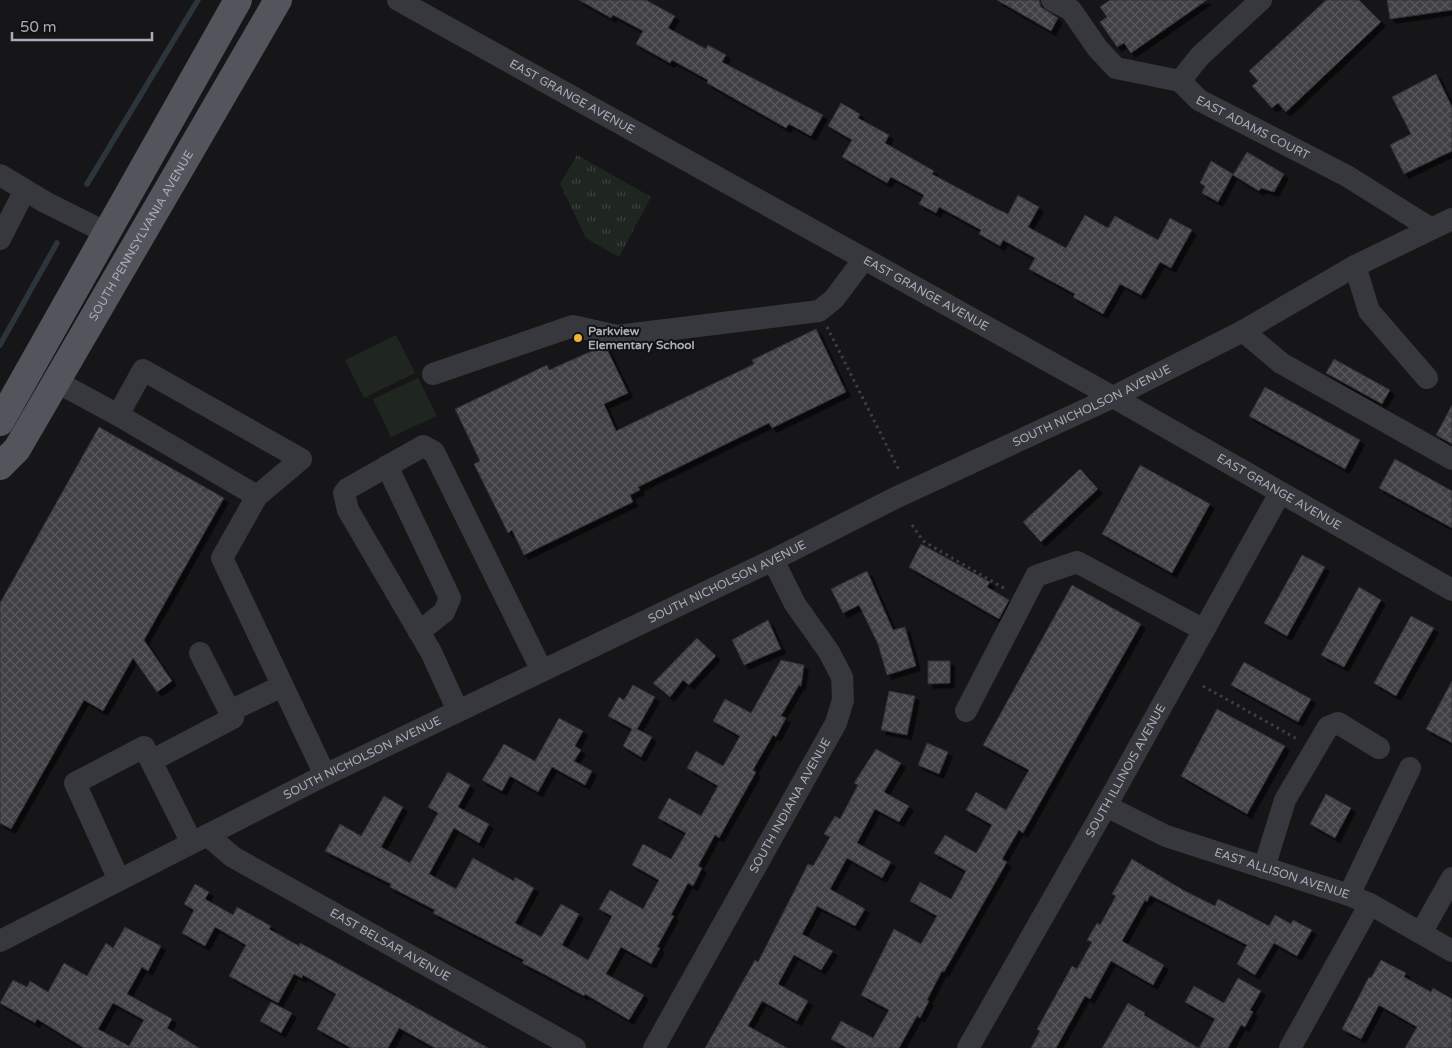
<svg xmlns="http://www.w3.org/2000/svg" width="1452" height="1048" font-family="'Varela Round',sans-serif">
	<defs>
		<pattern id="grass-tufts" width="24" height="20" patternUnits="userSpaceOnUse" patternTransform="scale(1.25)"><rect width="24" height="20" fill="#1e261f"/><path d="M3 7l-1-3M5 7V3M7 7l1-3M15 17l-1-3M17 17v-4M19 17l1-3" fill="none" stroke="#3c433d"/></pattern>
		<pattern id="building-cross-hatch" width="8" height="8" patternUnits="userSpaceOnUse" patternTransform="scale(1.25)"><rect width="8" height="8" fill="#404145"/><path d="M0 0l8 8M0 8l8-8" fill="none" stroke="#595a5e"/></pattern>
		<filter id="shadow"><feDropShadow dx="4.5" dy="4.5" stdDeviation="0" flood-color="#0009"/></filter>
	</defs>
	<rect width="100%" height="100%" fill="#161618"/>
	<polygon fill="url(#grass-tufts)" points="577,155 651,197 619,257 586,238 560,184"/>
	<g fill="#1e261f">
		<polygon points="396,335 415,373 364,398 345,360"/>
		<polygon points="418,378 437,416 391,437 373,399"/>
	</g>
	<g fill="none" stroke-linecap="round" stroke-linejoin="round">
		<g stroke="#2c353c" stroke-width="5.5">
			<polyline points="87,184 198,0"/>
			<polyline points="0,345 57,243"/>
		</g>
	</g>
	<g fill="url(#building-cross-hatch)" stroke="#303034" fill-rule="evenodd" filter="url(#shadow)">
		<polygon points="579,0 646,0 675,16 668,28 706,49 708,45 726,55 722,62 823,115 811,136 789,124 786,128 707,83 708,80 672,60 670,63 636,44 643,31 613,15 611,18"/>
		<polygon points="997,0 1039,0 1041,7 1058,18 1051,31"/>
		<polygon points="1110,0 1207,0 1131,53 1124,43 1117,47 1100,22 1107,17 1100,7"/>
		<polygon points="1326,0 1359,0 1381,22 1286,112 1278,103 1272,108 1252,86 1258,81 1249,71"/>
		<polygon points="1387,0 1452,0 1452,10 1390,19"/>
		<polygon points="1436,74 1452,107 1452,151 1404,174 1390,145 1411,134 1392,97"/>
		<polygon points="841,103 860,114 858,118 889,135 885,143 934,171 932,174 995,208 1008,214 1018,195 1039,207 1028,227 1066,248 1085,215 1108,228 1115,216 1158,240 1170,218 1192,230 1171,268 1160,262 1141,295 1120,284 1103,314 1073,297 1075,294 1029,269 1035,258 1003,240 1000,246 979,234 981,230 939,207 936,213 919,204 924,195 891,177 887,183 842,157 852,140 828,126"/>
		<polygon points="1247,152 1284,174 1274,192 1261,188 1259,191 1233,175"/>
		<polygon points="1211,161 1233,174 1218,202 1202,193 1205,186 1200,183"/>
		<polygon points="816,329 846,392 772,428 769,423 638,487 640,490 630,495 633,502 524,555 512,530 508,533 474,464 480,461 455,409 547,365 549,370 603,346 606,347 628,393 604,404 616,431 754,364 752,360"/>
		<polygon points="1334,359 1390,390 1382,404 1326,373"/>
		<polygon points="1265,387 1360,440 1345,469 1249,416"/>
		<polygon points="1452,405 1452,444 1436,435"/>
		<polygon points="99,427 224,498 144,640 172,681 157,692 133,658 103,711 84,700 11,829 0,823 0,603"/>
		<polygon points="1395,459 1452,491 1452,528 1379,488"/>
		<polygon points="1140,465 1210,504 1172,573 1102,534"/>
		<polygon points="1080,469 1098,489 1041,542 1023,522"/>
		<polygon points="921,544 990,582 987,587 1009,600 999,619 909,567"/>
		<polygon points="1302,555 1325,567 1287,636 1264,623"/>
		<polygon points="867,571 893,630 905,627 916,666 887,675 878,644 859,605 843,613 831,589"/>
		<polygon points="1072,585 1141,624 1023,833 1019,830 1002,859 1007,862 944,972 942,971 927,1000 929,1001 920,1018 917,1016 899,1048 847,1048 831,1039 841,1021 873,1038 889,1010 861,995 894,929 921,944 937,916 910,901 920,882 951,899 966,871 934,853 945,835 976,853 992,825 966,810 976,792 1006,810 1029,770 983,745"/>
		<polygon points="1359,587 1381,600 1344,667 1321,655"/>
		<polygon points="1411,616 1434,628 1396,696 1374,683"/>
		<polygon points="768,620 781,649 744,665 732,640"/>
		<polygon points="697,638 716,656 689,685 683,680 670,697 653,683"/>
		<polygon points="781,660 804,665 801,686 799,685 781,716 786,718 776,737 773,735 753,770 756,772 719,838 715,835 698,866 702,868 693,886 688,883 671,915 674,916 657,947 660,948 651,964 621,947 606,974 644,995 629,1020 585,994 584,996 540,972 522,963 524,960 433,913 435,910 390,887 391,884 325,851 340,824 361,836 384,796 403,807 381,847 410,863 438,813 428,807 448,772 470,785 458,807 489,824 479,843 454,828 429,874 456,889 473,858 514,881 515,877 534,888 515,923 541,937 561,904 579,914 562,945 588,960 612,916 599,909 610,890 643,909 659,880 632,865 643,844 671,859 686,833 658,818 669,798 701,816 718,786 687,768 696,751 723,766 740,736 713,721 725,699 751,713"/>
		<polygon points="928,661 950,661 950,683 928,684"/>
		<polygon points="1244,662 1311,699 1298,722 1231,685"/>
		<polygon points="1452,681 1452,743 1426,729"/>
		<polygon points="633,685 655,697 637,729 652,737 641,757 623,746 632,729 608,716 619,697 624,700"/>
		<polygon points="889,691 915,696 907,735 881,730"/>
		<polygon points="1217,709 1285,746 1247,814 1181,776"/>
		<polygon points="559,718 583,731 575,746 581,750 574,761 592,771 585,785 552,767 538,792 510,776 502,791 482,780 504,744 535,761"/>
		<polygon points="927,743 948,752 939,774 918,765"/>
		<polygon points="876,749 901,763 884,792 909,806 899,822 875,809 857,843 891,862 882,878 847,858 830,889 865,909 855,926 817,906 802,934 833,951 821,970 794,955 778,984 808,1001 797,1021 762,1001 748,1026 787,1048 705,1048 755,960 758,962 808,864 813,866 830,837 824,834 835,816 840,819 858,785 854,783"/>
		<polygon points="1326,794 1351,808 1335,838 1310,824"/>
		<polygon points="1132,859 1183,890 1215,906 1218,899 1269,926 1275,915 1291,924 1293,920 1312,930 1297,956 1274,943 1255,975 1237,964 1247,945 1150,895 1147,902 1145,900 1122,941 1164,965 1153,985 1111,961 1090,999 1085,996 1056,1048 1031,1048 1040,1031 1037,1029 1072,966 1077,969 1092,942 1087,940 1097,923 1100,925 1116,896 1112,894"/>
		<polygon points="195,884 209,892 205,899 233,915 237,907 271,926 269,929 299,946 300,943 328,958 488,1048 435,1048 399,1028 388,1048 351,1048 317,1029 336,994 303,975 302,978 294,974 278,1003 229,976 246,945 215,927 205,946 182,933 194,910 184,904"/>
		<path d="M125 927 161 946 148 971 142 967 127 994 172 1019 167 1028 199 1048H84L37 1019 35 1023 0 1003 13 980 27 987 30 981 48 992 64 963 87 976 106 943 113 948ZM113 1003 144 1020 129 1046 98 1029Z"/>
		<polygon points="1381,960 1406,973 1404,977 1431,992 1433,988 1452,999 1452,1048 1405,1048 1417,1027 1379,1005 1361,1039 1342,1029 1369,977 1371,978"/>
		<polygon points="1238,978 1261,991 1250,1010 1253,1012 1245,1027 1241,1025 1228,1048 1199,1048 1215,1019 1185,1002 1194,986 1224,1003"/>
		<polygon points="271,1002 292,1013 281,1033 260,1021"/>
		<polygon points="1128,1003 1145,1013 1144,1015 1198,1048 1102,1048"/>
	</g>
	<g fill="none" stroke-linecap="round" stroke-linejoin="round">
		<g stroke="#3d3f44" stroke-width="3" stroke-dasharray="2.5 4" stroke-linecap="butt">
			<polyline points="827,327 900,472"/>
			<polyline points="912,525 923,541 1007,590"/>
			<polyline points="1203,686 1299,740"/>
		</g>
		<g stroke="#37383d" stroke-width="22">
			<path id="s1" d="M398 0 1113 397 1452 590"/>
			<polyline points="1052,0 1071,10 1098,49 1116,68 1180,81"/>
			<path id="s2" d="M1261 0 1200 56 1180 81 1199 100 1347 176 1430 228"/>
			<polyline points="0,175 45,202 107,233"/>
			<polyline points="0,239 25,190"/>
			<polyline points="1355,266 1369,311 1427,378"/>
			<polyline points="1243,331 1281,363 1452,459"/>
			<polyline points="433,374 573,326 617,336 819,311 834,299 864,259"/>
			<polyline points="57,382 118,415"/>
			<polyline points="387,466 450,598 444,612 419,632"/>
			<polyline points="257,496 118,415 143,370 301,459 257,496 222,558 325,775"/>
			<polyline points="230,711 282,686"/>
			<polyline points="458,711 431,652 348,510 344,493 347,489 423,446 434,452 542,671"/>
			<polyline points="966,711 1036,576 1077,562 1204,630"/>
			<polyline points="151,761 233,718 200,653"/>
			<path id="s3" d="M1106 806 1166 836 1349 895 1370 904 1452 951"/>
			<path id="s4" d="M207 835 233 857 575 1048"/>
			<polyline points="1264,868 1285,800 1328,727 1338,723 1379,748"/>
			<polyline points="119,880 75,783 144,747 192,843"/>
			<polyline points="1349,895 1410,768"/>
			<polyline points="1421,933 1452,878"/>
			<path id="s5" d="M0 941 325 775 773 560 895 498 1113 397 1243 331 1355 266 1452 219"/>
			<path id="s6" d="M654 1048 836 723 843 700 842 677 829 652 795 604 773 560"/>
			<path id="s7" d="M968 1048 1106 806 1280 493"/>
			<polyline points="1290,1048 1370,904"/>
		</g>
		<g stroke="#53555c" stroke-width="28">
			<polyline points="0,422 238,0"/>
			<path id="s8" d="M0 466 17 449 278 0"/>
		</g>
	</g>
	<circle fill="#f2b134" stroke="#111113" stroke-width="2" cx="578" cy="338" r="5"/>
	<g text-anchor="middle" dominant-baseline="central" stroke-width="4" stroke-linejoin="round" paint-order="stroke">
		<g font-size="12" fill="#a8adb8" stroke="#111113">
			<text stroke="none"><textPath href="#s1" startOffset="199">EAST GRANGE AVENUE</textPath></text>
			<text stroke="none"><textPath href="#s2" startOffset="202">EAST ADAMS COURT</textPath></text>
			<text stroke="none"><textPath href="#s8" startOffset="271">SOUTH PENNSYLVANIA AVENUE</textPath></text>
			<text stroke="none"><textPath href="#s1" startOffset="604">EAST GRANGE AVENUE</textPath></text>
			<text stroke="none"><textPath href="#s5" startOffset="1216">SOUTH NICHOLSON AVENUE</textPath></text>
			<text stroke="none"><textPath href="#s1" startOffset="1009">EAST GRANGE AVENUE</textPath></text>
			<text stroke="none"><textPath href="#s5" startOffset="811">SOUTH NICHOLSON AVENUE</textPath></text>
			<text stroke="none"><textPath href="#s5" startOffset="406">SOUTH NICHOLSON AVENUE</textPath></text>
			<text stroke="none"><textPath href="#s7" startOffset="319">SOUTH ILLINOIS AVENUE</textPath></text>
			<text stroke="none"><textPath href="#s6" startOffset="278">SOUTH INDIANA AVENUE</textPath></text>
			<text stroke="none"><textPath href="#s3" startOffset="189">EAST ALLISON AVENUE</textPath></text>
			<text stroke="none"><textPath href="#s4" startOffset="214">EAST BELSAR AVENUE</textPath></text>
		</g>
		<g font-size="12" font-weight="bold" fill="#a8adb8" stroke="#111113" text-anchor="start">
			<text x="588" y="331">Parkview<tspan x="588" dy="14">Elementary School</tspan></text>
		</g>
	</g>
	<path d="M12 32v8h140v-8" fill="none" stroke="#a8adb8" stroke-width="2.5"/>
	<text x="20" y="32" font-size="15" fill="#a8adb8" stroke="#111113" stroke-width="4" paint-order="stroke">50 m</text>
</svg>
